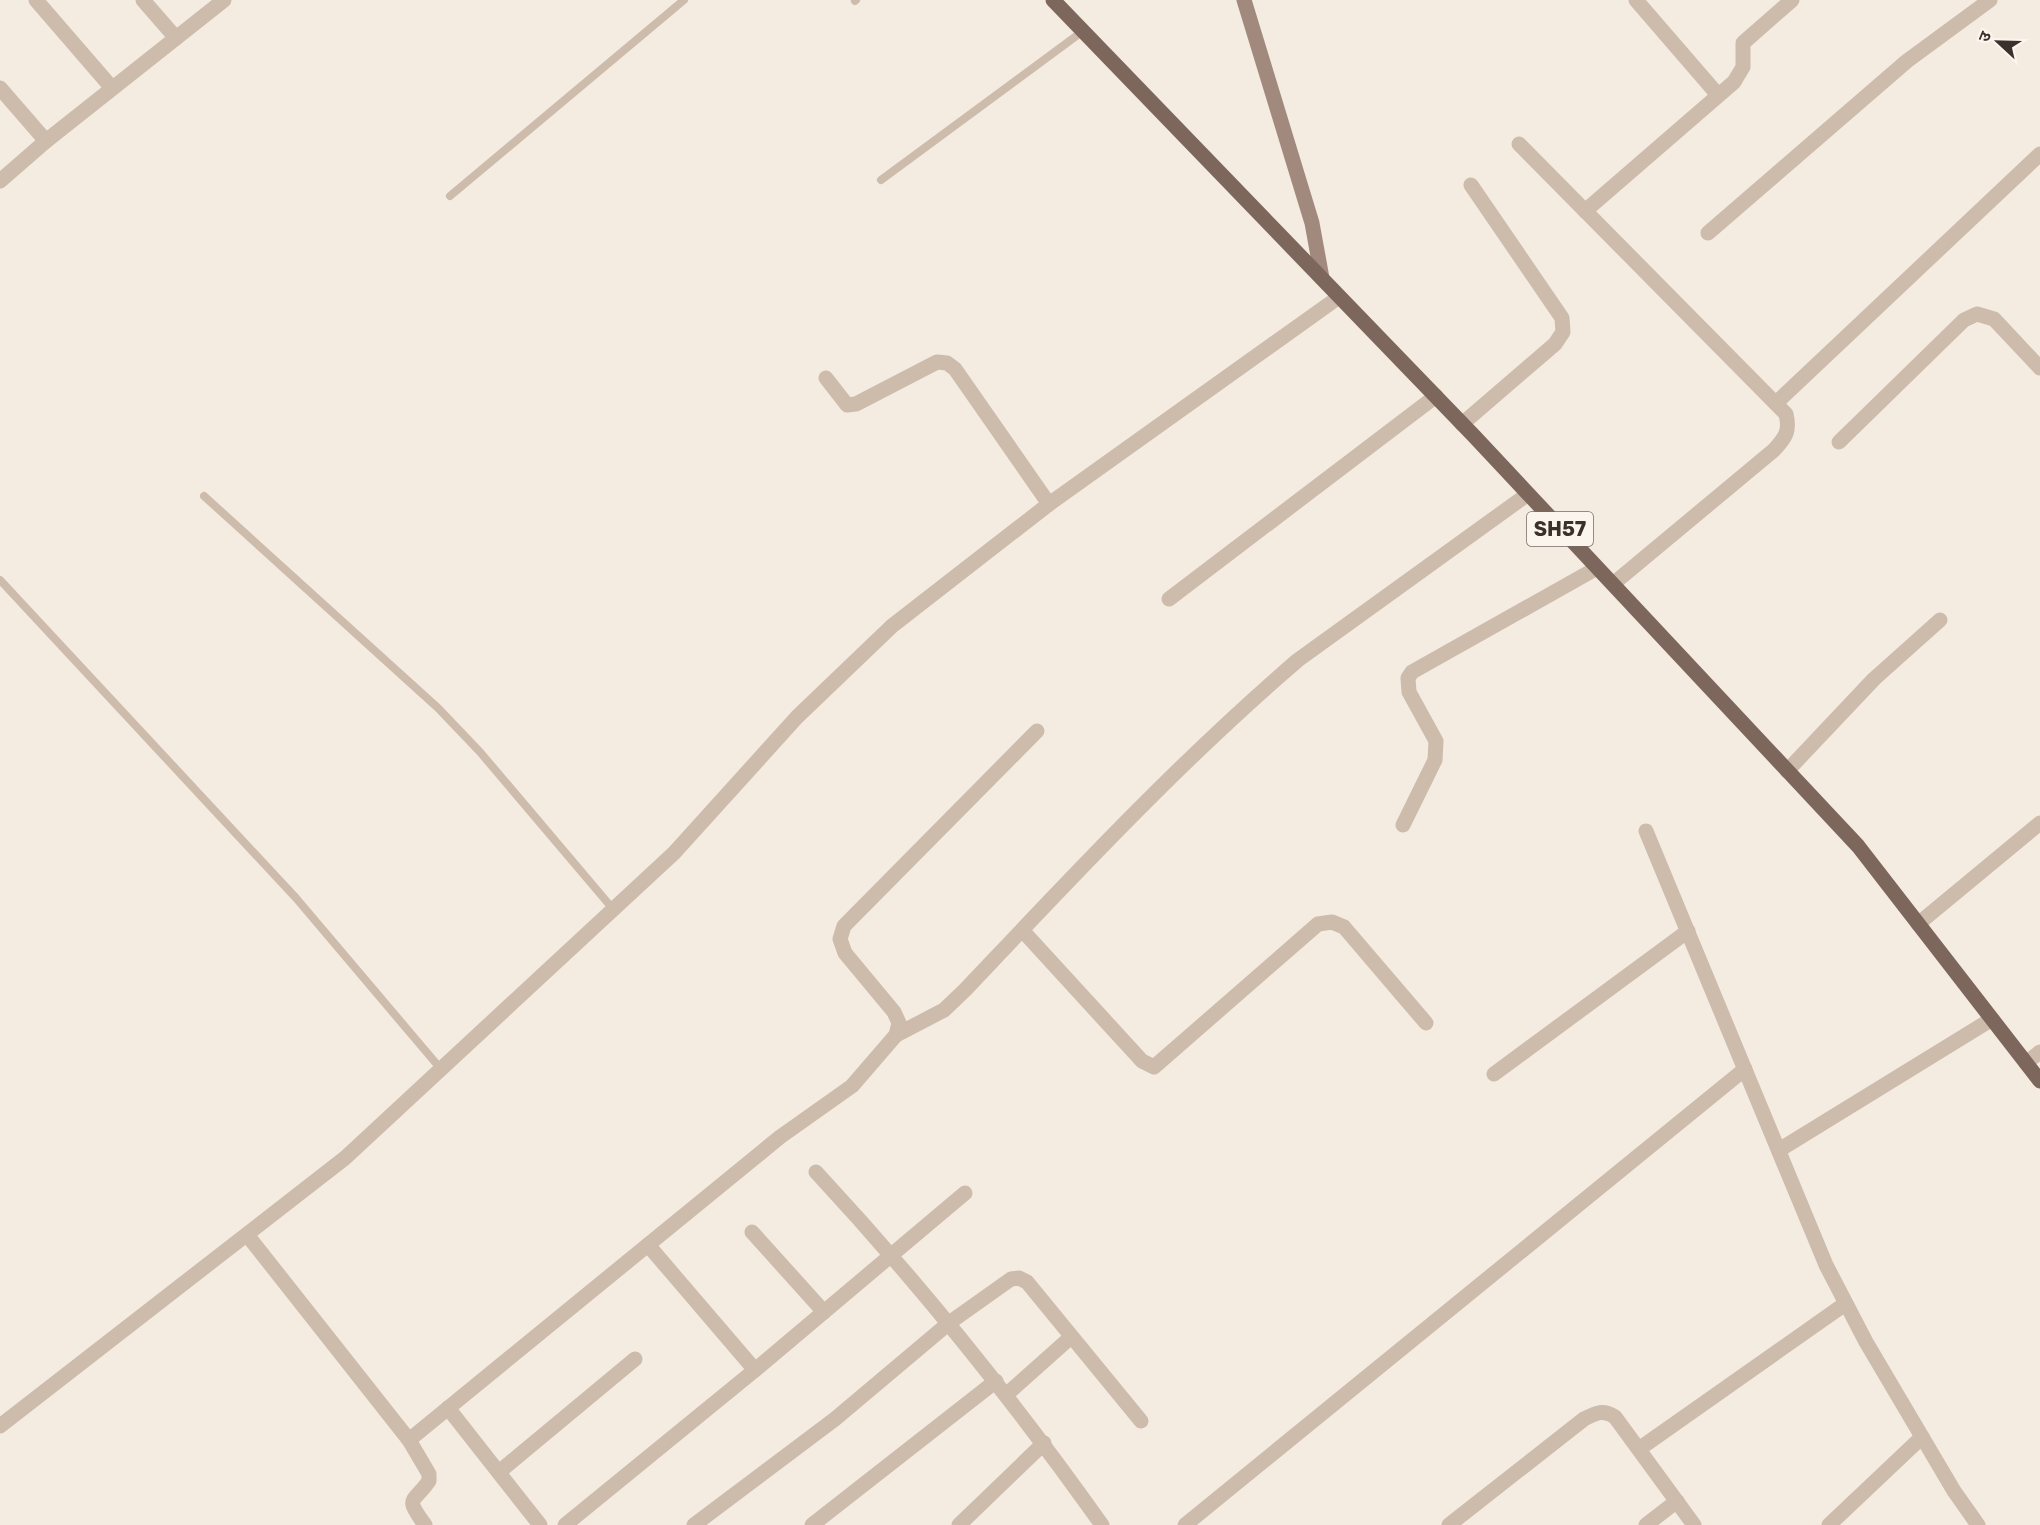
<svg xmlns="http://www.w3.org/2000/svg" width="2040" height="1525" font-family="Rubik,'Noto Sans Devanagari',sans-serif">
	<rect width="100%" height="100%" fill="#f4ebe1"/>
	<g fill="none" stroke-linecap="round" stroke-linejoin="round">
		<g stroke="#cdbbac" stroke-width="8">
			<polyline points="855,1 856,0"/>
			<polyline points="881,180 1083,31"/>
			<polyline points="450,196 684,0"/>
			<polyline points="204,496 438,708 480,752 613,909"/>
			<polyline points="0,580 296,898 440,1068"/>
		</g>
		<g stroke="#cdbbac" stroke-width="15">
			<polyline points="36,0 112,88"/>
			<polyline points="143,0 176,38"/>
			<polyline points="1636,0 1718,95"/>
			<polyline points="0,88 46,141 224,0"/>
			<path d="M1519 144 1786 414C1790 431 1786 437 1774 450L1613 584"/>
			<polyline points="0,181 46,141"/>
			<polyline points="1585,211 1734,82 1743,67 1743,43 1792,0"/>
			<polyline points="1708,233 1907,61 1990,0"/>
			<polyline points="826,378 847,405 856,404 937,362 947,363 955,369 1049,504"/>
			<polyline points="1776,403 2040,154"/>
			<polyline points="1462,424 1555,344 1563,332 1562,318 1471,185"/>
			<polyline points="1839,442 1964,320 1977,314 1994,319 2040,368"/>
			<polyline points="1169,599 1436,396"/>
			<polyline points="1787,771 1874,679 1940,620"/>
			<polyline points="1403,825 1435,760 1436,741 1409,692 1408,678 1412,672 1597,568"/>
			<polyline points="1646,831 1826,1265 1866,1342 1954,1491 1978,1525"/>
			<polyline points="1918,924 2040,823"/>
			<polyline points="1022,930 1142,1061 1154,1067 1318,924 1332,922 1344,927 1426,1023"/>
			<path d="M896 1035 944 1010 965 990C1072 877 1179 762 1298 660L1528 494"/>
			<polyline points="2026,1063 2040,1052"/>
			<polyline points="1494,1074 1688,931"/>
			<polyline points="1779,1150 1992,1019"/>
			<path d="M816 1172C920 1284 1014 1401 1102 1525"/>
			<polyline points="752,1232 824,1312"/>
			<path d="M248 1236 409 1440 429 1474V1481C413 1504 404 1496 425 1525"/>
			<polyline points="648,1245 755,1370"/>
			<polyline points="1007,1394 1071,1337"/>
			<polyline points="448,1408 540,1525"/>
			<polyline points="0,1426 345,1158 674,853 797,717 892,626 1049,504 1339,297"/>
			<polyline points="409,1440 780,1137 852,1086 896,1035 899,1023 894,1012 845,953 840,939 844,926 1037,731"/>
			<polyline points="1639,1449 1845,1304"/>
			<polyline points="499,1472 635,1359"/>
			<polyline points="565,1525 755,1370 965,1193"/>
			<polyline points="694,1525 835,1419 949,1323 1011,1279 1019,1278 1027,1282 1141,1421"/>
			<polyline points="812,1525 996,1381"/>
			<polyline points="959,1525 1044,1443"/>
			<polyline points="1185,1525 1745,1069"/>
			<path d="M1449 1525 1584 1419C1596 1413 1603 1409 1615 1417L1694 1525"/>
			<polyline points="1646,1525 1677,1501"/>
			<polyline points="1829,1525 1922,1437"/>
		</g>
		<polyline stroke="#a18a7d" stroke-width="15" points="1244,0 1312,223 1322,278"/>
		<polyline stroke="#7d675c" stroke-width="15" points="1053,0 1474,436 1858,846 2040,1081"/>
	</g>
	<g text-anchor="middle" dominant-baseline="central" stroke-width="5" stroke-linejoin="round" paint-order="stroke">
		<rect fill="#fbf5ee" stroke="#756b66" stroke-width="1.5" x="1527" y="512" width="66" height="34" rx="4.5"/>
		<g font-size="20" font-weight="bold" fill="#3b302b">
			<text x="1560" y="529">SH57</text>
		</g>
	</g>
	<g transform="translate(1998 42) rotate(292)" stroke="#fbf5ee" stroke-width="4.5" paint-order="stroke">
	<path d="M0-4.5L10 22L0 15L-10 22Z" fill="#3b302b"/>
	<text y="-9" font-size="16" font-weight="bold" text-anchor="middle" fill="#3b302b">उ</text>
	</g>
</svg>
